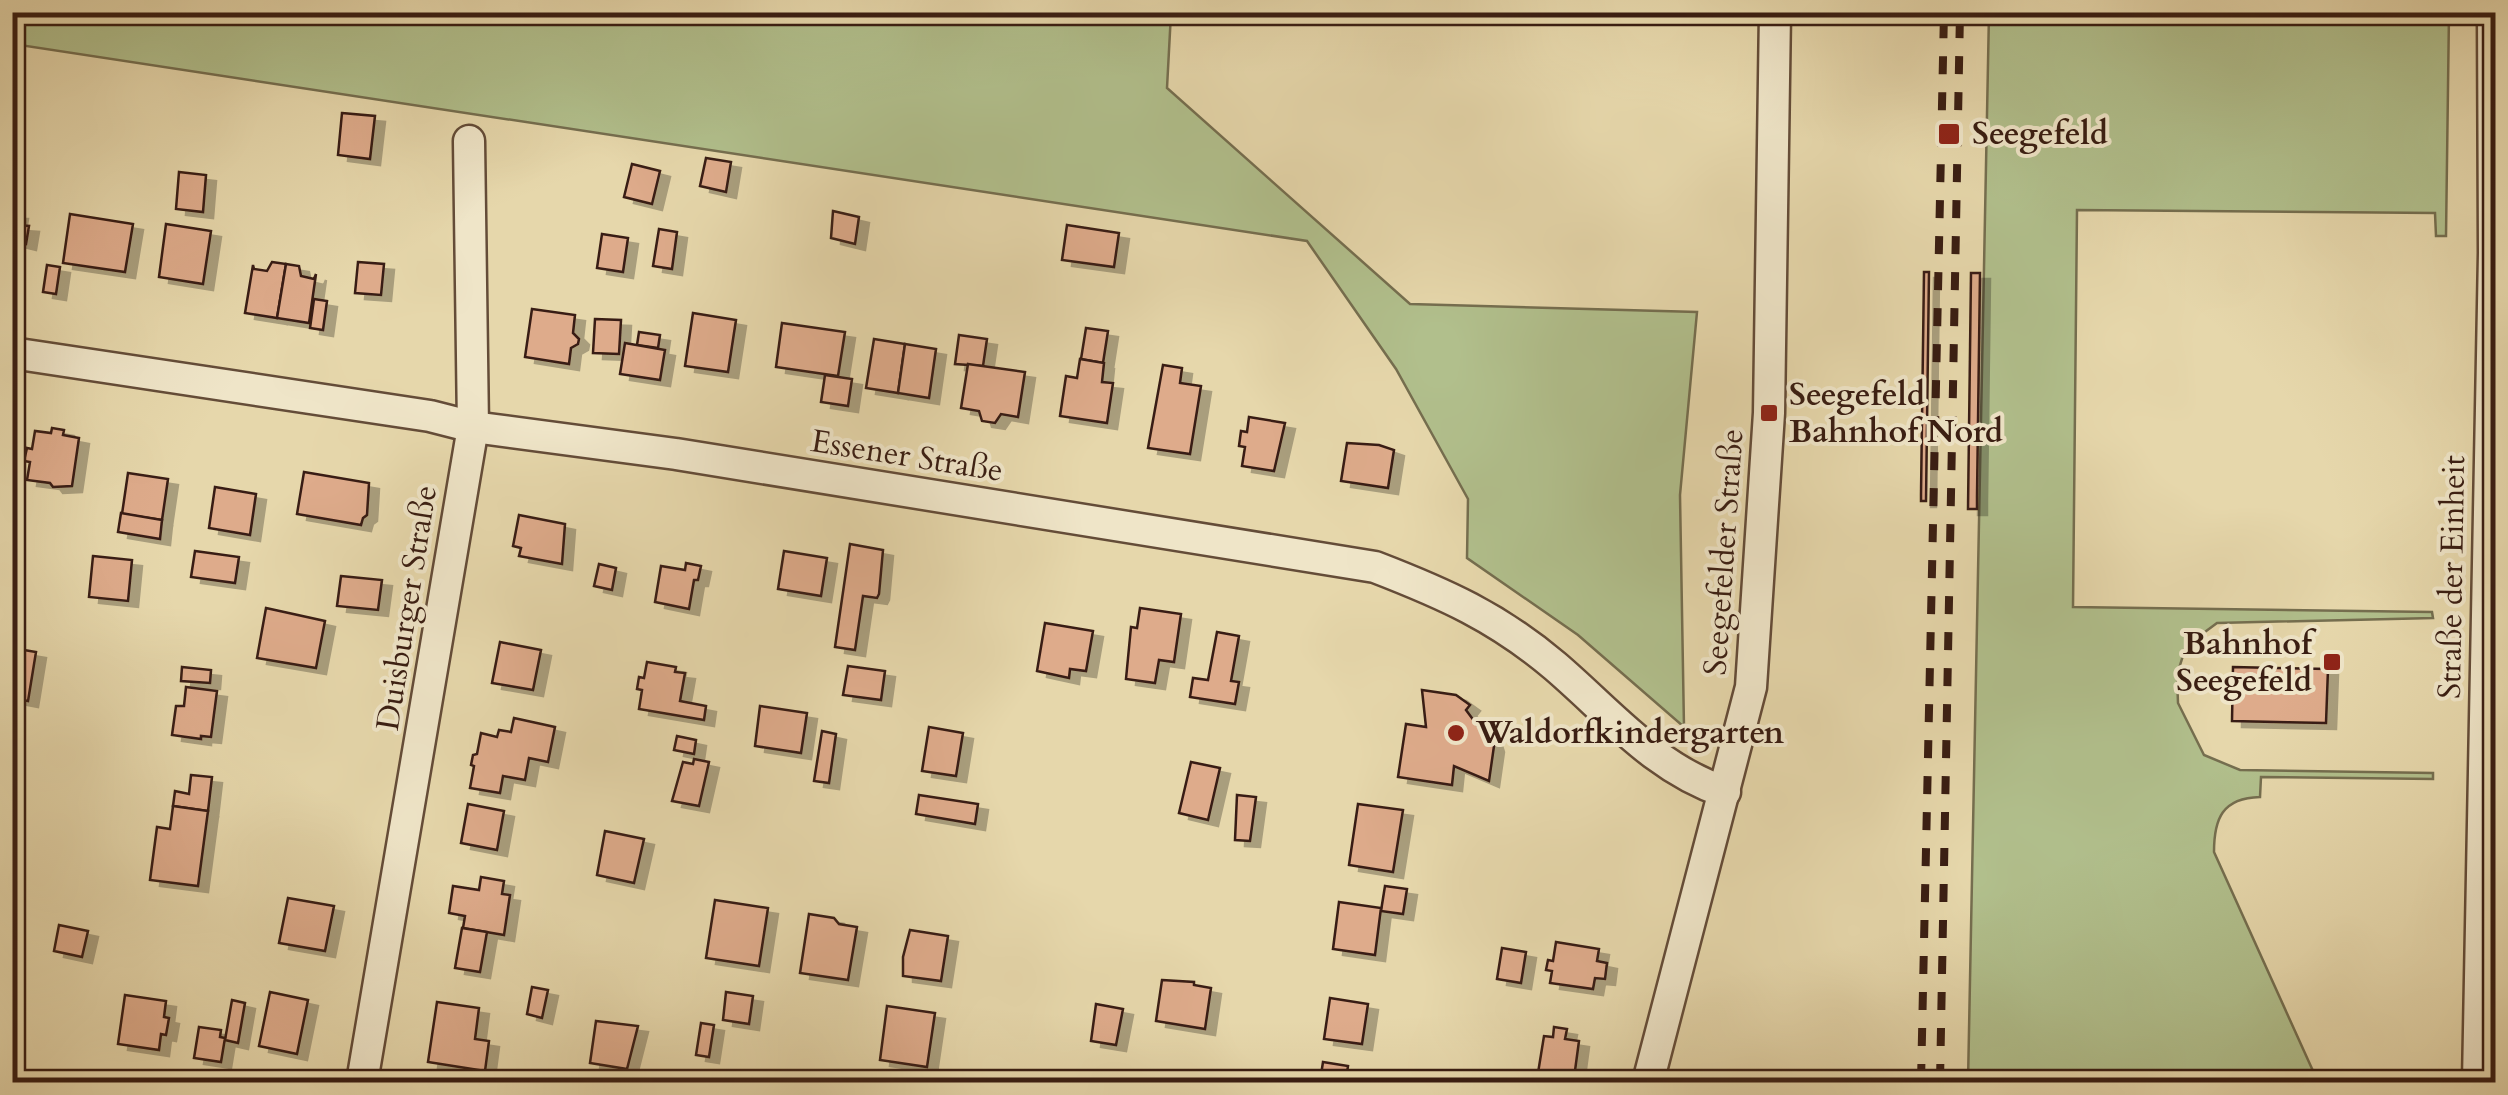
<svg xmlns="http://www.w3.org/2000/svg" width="2508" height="1095" font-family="Cardo,serif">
	<defs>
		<filter id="shadow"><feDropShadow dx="10" dy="6" stdDeviation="0" flood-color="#0004"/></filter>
	</defs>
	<rect width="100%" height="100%" fill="#e6d7ab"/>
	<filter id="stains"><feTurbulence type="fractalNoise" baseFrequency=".002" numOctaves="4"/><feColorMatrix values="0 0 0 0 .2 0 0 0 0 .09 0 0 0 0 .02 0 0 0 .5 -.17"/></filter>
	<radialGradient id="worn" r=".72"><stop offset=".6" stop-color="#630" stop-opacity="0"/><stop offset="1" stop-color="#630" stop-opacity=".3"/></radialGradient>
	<g fill="#b1bf8c" stroke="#756e4f" stroke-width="2.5">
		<polygon points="12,13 1171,13 1167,88 1410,304 1697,312 1680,495 1684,727 1578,635 1467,558 1468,499 1396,369 1307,241 13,44"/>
		<path d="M1989 13H2449L2446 236H2436L2435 213 2077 210 2073 607 2432 612 2433 618 2217 623 2186 646 2177 675 2178 703 2204 755 2240 770 2433 773V779L2261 777 2260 797C2222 798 2214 819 2214 852L2318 1082H1968Z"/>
	</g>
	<g fill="#deab8b" stroke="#391d12" stroke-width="2.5" filter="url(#shadow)">
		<polygon points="342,113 375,116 370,159 338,155"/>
		<polygon points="706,158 731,162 726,192 700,186"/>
		<polygon points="632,164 660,171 652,204 624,197"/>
		<polygon points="179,172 206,175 203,212 176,209"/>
		<polygon points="833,211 859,217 855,244 831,238"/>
		<polygon points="12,213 18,213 16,225 29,226 26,244 14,241 12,250"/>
		<polygon points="70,214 133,224 125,272 63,263"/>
		<polygon points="166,224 211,231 203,284 159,277"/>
		<polygon points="1067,225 1119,233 1114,267 1062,260"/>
		<polygon points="659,229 677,232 672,269 653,266"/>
		<polygon points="602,234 628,238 623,272 597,268"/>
		<polygon points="272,262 286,264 277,318 245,313 253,265 254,269 267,271"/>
		<polygon points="358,262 384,264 381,295 355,293"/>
		<polygon points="286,264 299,266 301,276 314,279 316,274 309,323 277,318"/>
		<polygon points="47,265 60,267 56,294 43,292"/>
		<polygon points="1924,272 1929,272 1926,501 1921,501 1921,494"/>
		<polygon points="1971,273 1980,273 1977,496 1977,509 1968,509"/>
		<polygon points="314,299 327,301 323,330 310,328"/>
		<polygon points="532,309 575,315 573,333 579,339 578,344 571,348 569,364 525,357"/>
		<polygon points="693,313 736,320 728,372 685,366"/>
		<polygon points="595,319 621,320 619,354 593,353"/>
		<polygon points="782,323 845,332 838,376 776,367"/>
		<polygon points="1086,328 1108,331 1103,363 1081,359"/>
		<polygon points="639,332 660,335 658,348 637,345"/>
		<polygon points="959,335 987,339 983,366 955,364"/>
		<polygon points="874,339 905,344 898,393 866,388"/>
		<polygon points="625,343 665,350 660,380 620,374"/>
		<polygon points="905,344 936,349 929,398 898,393"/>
		<polygon points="1080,359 1104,363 1102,382 1113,383 1107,423 1060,416 1066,376 1077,378"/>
		<polygon points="968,364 1025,372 1018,417 1001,414 995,423 982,421 979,411 961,408"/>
		<polygon points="1163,365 1182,368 1180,383 1201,386 1190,454 1148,448"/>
		<polygon points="825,375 852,379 848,406 821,402"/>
		<polygon points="1249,417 1285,423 1274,471 1242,466 1245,447 1239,446 1241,431 1247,432"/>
		<polygon points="52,428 64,430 63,435 79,438 72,486 53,487 50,483 27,480 30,462 24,461 27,448 32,449 35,431 51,433"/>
		<polygon points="1347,443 1379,445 1394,450 1388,488 1341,481"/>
		<polygon points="304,472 369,483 367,515 363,518 361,525 297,514"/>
		<polygon points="128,473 168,479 162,520 122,514"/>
		<polygon points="215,487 256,494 250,535 209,528"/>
		<polygon points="121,513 162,520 160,539 118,532"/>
		<polygon points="519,515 565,524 562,564 519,556 521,548 513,546"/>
		<polygon points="850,544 883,550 879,594 877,598 863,596 855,650 835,647"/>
		<polygon points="195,551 239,557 235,583 191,577"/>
		<polygon points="784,551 827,558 821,596 778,589"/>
		<polygon points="93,556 132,560 128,601 89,597"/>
		<polygon points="686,563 701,566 698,580 694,580 689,609 655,602 661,566 685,570"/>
		<polygon points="599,564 616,568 612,590 594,586"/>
		<polygon points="341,576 382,580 378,610 337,606"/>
		<polygon points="266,608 325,621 316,668 257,658"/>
		<polygon points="1140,608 1181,614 1174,662 1159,660 1155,683 1126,679 1131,627 1137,628"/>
		<polygon points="1045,623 1093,631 1086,671 1070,669 1069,678 1037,671"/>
		<polygon points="1217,632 1239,636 1231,681 1239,682 1235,704 1190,697 1193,678 1208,680"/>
		<polygon points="500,642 541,650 533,690 492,683"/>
		<polygon points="12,648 36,652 28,701 12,698"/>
		<polygon points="647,662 676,667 675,672 685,673 680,701 706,706 704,720 639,709 642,690 637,689 639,677 644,678"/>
		<polygon points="848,666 885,671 881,700 843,695"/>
		<polygon points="182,667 211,670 210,683 181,681"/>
		<polygon points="2233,667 2328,669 2326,723 2232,721"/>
		<polygon points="186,687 217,691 211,737 201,736 201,739 172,735 176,706 184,706"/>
		<polygon points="1422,690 1456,695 1470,705 1466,710 1483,733 1489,730 1494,746 1489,781 1454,766 1452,785 1398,777 1406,724 1426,727"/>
		<polygon points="760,706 807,713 801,753 755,746"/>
		<polygon points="514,718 555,727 548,762 529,758 525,780 503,776 500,793 470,788 474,766 471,765 473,755 477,754 481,733 497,737 499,730 511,732"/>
		<polygon points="929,727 963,733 956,776 922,771"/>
		<polygon points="822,731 836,734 829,783 814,781"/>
		<polygon points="677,736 696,740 694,754 674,750"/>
		<polygon points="694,759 709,762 699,806 672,801 683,762 693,764"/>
		<polygon points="1191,762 1220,768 1208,820 1179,813"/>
		<polygon points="191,775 212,777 208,811 173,806 175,791 189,794"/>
		<polygon points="919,795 978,804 975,824 916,814"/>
		<polygon points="1237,795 1256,797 1250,841 1235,840"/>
		<polygon points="468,804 504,811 497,850 461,843"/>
		<polygon points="1358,804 1403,810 1393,872 1349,865"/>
		<polygon points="173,806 208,811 198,886 150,880 157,827 170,829"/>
		<polygon points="605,831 644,839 634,883 597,875"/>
		<polygon points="481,877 504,881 502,894 510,895 504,935 463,928 465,916 449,913 453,886 479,890"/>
		<polygon points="1385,886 1407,889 1403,914 1381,911"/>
		<polygon points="288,898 334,906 325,951 279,943"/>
		<polygon points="715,900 768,908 759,966 706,958"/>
		<polygon points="1339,902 1381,908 1375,955 1333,949"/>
		<polygon points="809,914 834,918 839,924 857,927 848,980 800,973"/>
		<polygon points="59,925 88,931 82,957 54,951"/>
		<polygon points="462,928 487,932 480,972 455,968"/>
		<polygon points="910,930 948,936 941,981 903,976 903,957"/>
		<polygon points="1556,942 1599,949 1597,961 1607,963 1605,979 1595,978 1593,989 1550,983 1552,971 1546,970 1548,960 1553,961"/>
		<polygon points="1502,948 1526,952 1521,983 1497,979"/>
		<polygon points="1162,980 1194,982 1194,985 1211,988 1205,1029 1156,1021"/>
		<polygon points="532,987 548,990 542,1018 527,1014"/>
		<polygon points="270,992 308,1000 297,1054 259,1046"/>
		<polygon points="726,992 753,996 749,1024 723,1020"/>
		<polygon points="125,995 166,1001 164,1017 169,1018 166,1035 161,1034 159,1050 118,1044"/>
		<polygon points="1330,998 1368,1004 1362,1044 1324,1039"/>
		<polygon points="232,1000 245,1003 238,1043 225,1040"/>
		<polygon points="437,1002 479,1008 475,1039 489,1041 485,1071 428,1062"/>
		<polygon points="1096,1004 1123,1009 1116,1045 1091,1041"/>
		<polygon points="887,1006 935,1013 927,1067 880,1060"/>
		<polygon points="596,1021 638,1026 627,1069 590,1063"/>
		<polygon points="701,1023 714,1025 709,1057 696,1055"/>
		<polygon points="199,1027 221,1030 220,1037 225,1038 221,1062 194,1058"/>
		<polygon points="1554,1027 1567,1029 1565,1039 1579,1041 1574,1078 1538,1073 1544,1036 1553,1037"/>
		<polygon points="1323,1062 1348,1066 1346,1079 1321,1075"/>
	</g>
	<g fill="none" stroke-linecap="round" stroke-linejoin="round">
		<g stroke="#644c38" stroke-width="35">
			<g id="minor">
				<path d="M12 353 430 416 473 427 676 454 1375 567C1445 594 1497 617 1555 666 1610 713 1654 768 1725 792"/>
				<polyline points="362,1082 473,427 469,141"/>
				<polyline points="1648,1082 1751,687 1769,413 1775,12"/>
				<polyline points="2478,1082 2494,253 2493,12"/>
			</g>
		</g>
		<use href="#minor" stroke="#efe5c8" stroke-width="30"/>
		<g stroke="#391d12" stroke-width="8" stroke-dasharray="18 18" stroke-linecap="butt">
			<polyline points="1921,1082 1944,12"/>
			<polyline points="1940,1082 1960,12"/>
		</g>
	</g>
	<g fill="#8f2418" stroke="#efe5c8" stroke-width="4">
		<rect x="1937" y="122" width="24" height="24" rx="5"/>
		<rect x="1759" y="403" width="20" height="20" rx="5"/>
		<rect x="2322" y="652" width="20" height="20" rx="5"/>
		<circle cx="1456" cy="733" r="10"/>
	</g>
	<g text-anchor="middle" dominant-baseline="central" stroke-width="8" stroke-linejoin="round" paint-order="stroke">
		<g font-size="32" font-weight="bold" fill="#391d12" stroke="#efe5c8" text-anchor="start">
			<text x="1972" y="134">Seegefeld</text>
			<text x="1789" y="395">Seegefeld<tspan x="1789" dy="37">Bahnhof Nord</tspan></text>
			<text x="2312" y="644" text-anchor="end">Bahnhof<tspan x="2312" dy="37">Seegefeld</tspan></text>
			<text x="1476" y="733">Waldorfkindergarten</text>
		</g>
		<g font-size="32" fill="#391d12" stroke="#efe5c8">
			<text transform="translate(907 456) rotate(9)">Essener Straße</text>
			<text transform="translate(1724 552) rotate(-86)">Seegefelder Straße</text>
			<text transform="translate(2452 577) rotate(-89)">Straße der Einheit</text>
			<text transform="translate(407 608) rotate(-81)">Duisburger Straße</text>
		</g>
	</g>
	<rect width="2508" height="1095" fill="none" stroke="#e6d7ab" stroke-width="50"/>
	<rect x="15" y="15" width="2478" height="1065" fill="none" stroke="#391d12" stroke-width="5"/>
	<rect x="25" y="25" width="2458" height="1045" fill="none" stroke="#391d12" stroke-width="2.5"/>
	<rect width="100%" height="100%" filter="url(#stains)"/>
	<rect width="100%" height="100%" fill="url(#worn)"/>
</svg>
